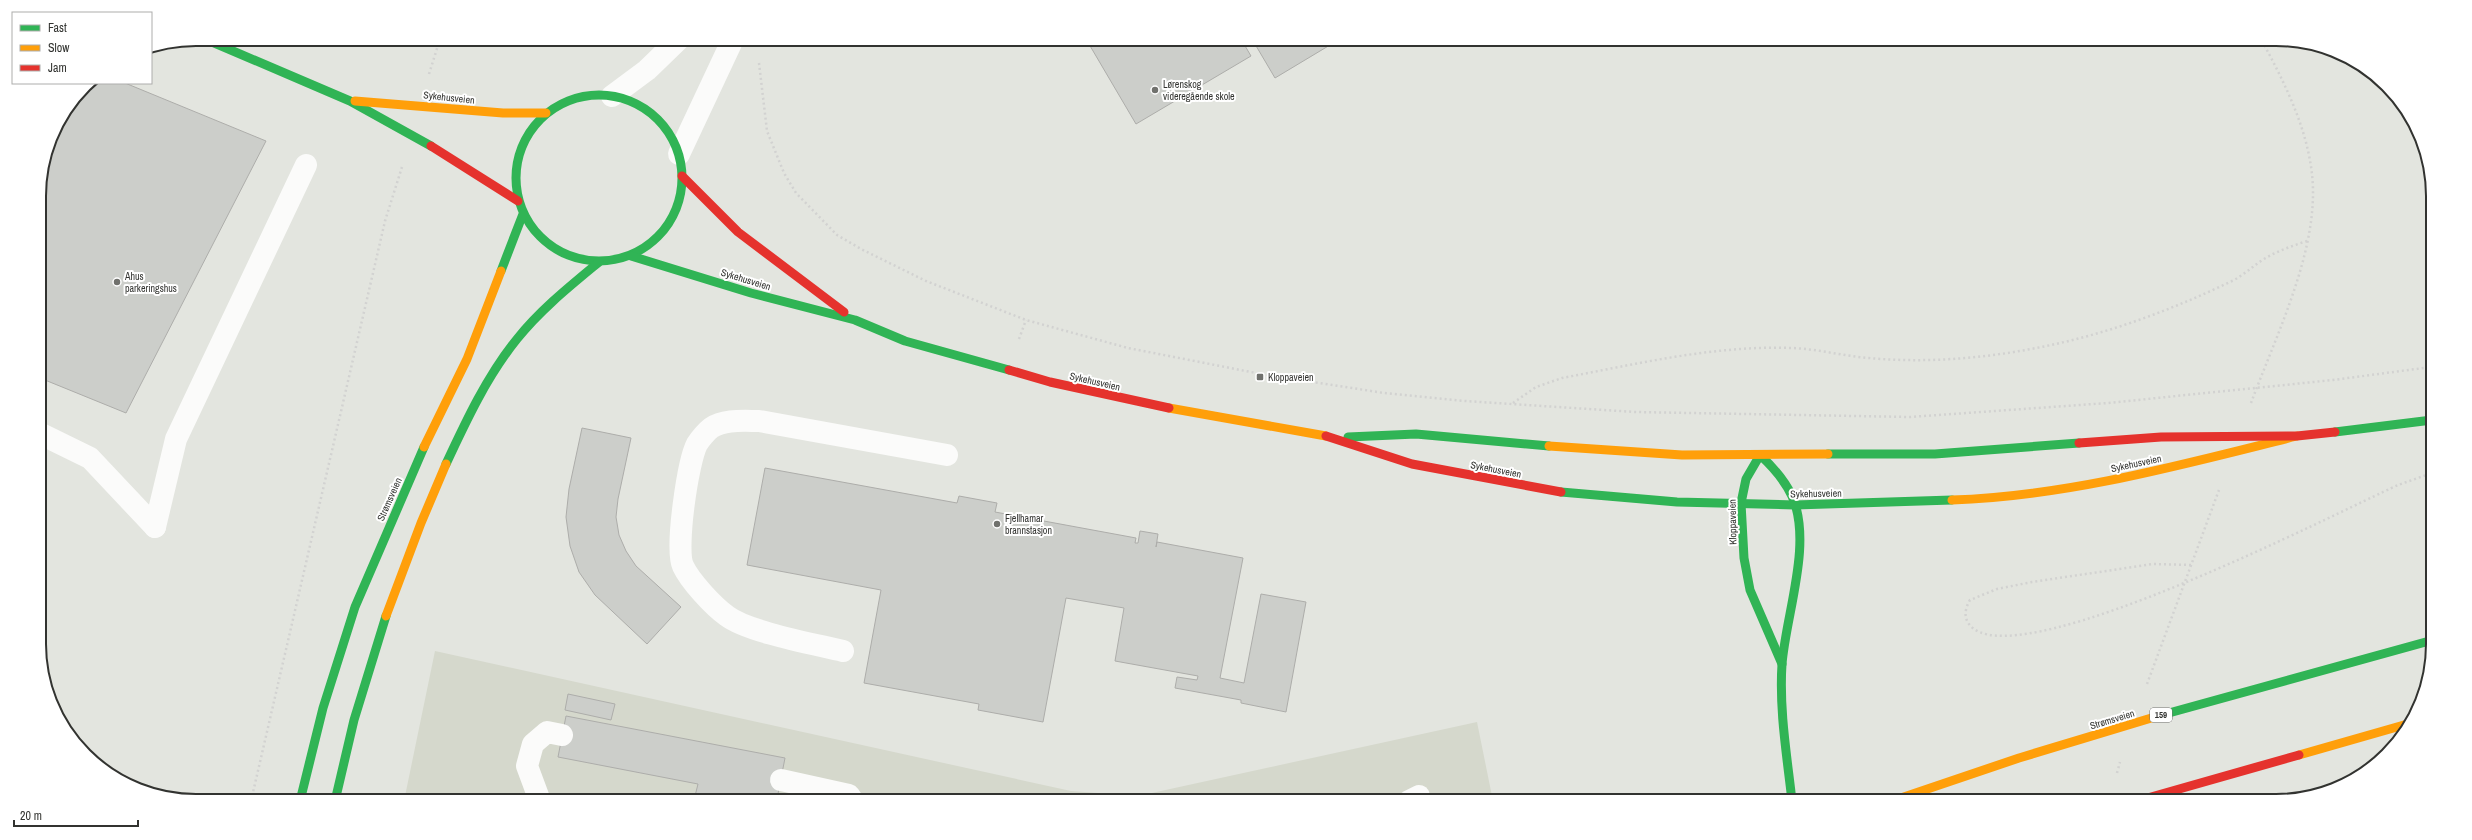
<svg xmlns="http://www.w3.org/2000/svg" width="2472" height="840" font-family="'Archivo Narrow',sans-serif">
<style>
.built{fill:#d5d8cc}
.building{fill:#ccceca;stroke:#adadaa}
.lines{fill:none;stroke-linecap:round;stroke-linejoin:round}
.path{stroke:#d2d2d1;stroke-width:2.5;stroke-dasharray:2 3;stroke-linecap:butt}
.lane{stroke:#fbfbfa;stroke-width:22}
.street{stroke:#fbfbfa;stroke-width:22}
.fast{stroke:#30b455;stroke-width:9}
.slow{stroke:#ff9f0a;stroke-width:9}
.jam{stroke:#e5322d;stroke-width:9}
.poi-dot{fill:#70716d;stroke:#fff;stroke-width:1.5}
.labels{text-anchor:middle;stroke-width:4;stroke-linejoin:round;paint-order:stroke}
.shield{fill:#fff;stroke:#70706e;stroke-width:1}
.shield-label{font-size:9px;font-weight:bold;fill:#323330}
.poi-label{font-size:10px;fill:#323330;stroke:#fff;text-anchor:start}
.street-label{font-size:10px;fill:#323330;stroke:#fff}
.rim{fill:none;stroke:#323330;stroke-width:2}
</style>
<rect width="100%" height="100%" fill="#e3e5df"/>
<path class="built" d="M435 651 1071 791 1138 796 1477 722 1493 801H404Z"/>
<g class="building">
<path d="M1086 39H1241L1251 56 1136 124Z"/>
<path d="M1252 39H1340L1275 78Z"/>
<path d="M88 83H125L266 141 126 413 40 378 39 186 55 127Z"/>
<path d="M582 428 631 438 618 499 616 517 619 535 626 551 636 566 681 607 647 644 595 595 579 572 570 546 566 517 569 489Z"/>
<path d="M765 468 957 503 959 496 997 503 995 512 1136 538 1135 543H1138L1140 531 1158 534 1156 547 1157 542 1243 558 1220 678 1244 683 1261 594 1306 602 1286 712 1241 703V700L1175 688 1177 677 1197 680 1198 676 1115 661 1124 608 1066 598 1043 722 978 710 979 704 864 683 881 590 747 565Z"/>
<path d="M568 694 615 704 611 720 565 710Z"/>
<path d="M566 716 785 758 777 799 769 797 768 801H720L695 796 698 784 558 757Z"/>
</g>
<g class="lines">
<g class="path">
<path d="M759 63 767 131 784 173 796 193 837 235 861 249 926 281 1026 320 1128 348 1261 374 1384 393 1465 401 1635 412 1910 417 2108 403 2333 380 2431 367"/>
<path d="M429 74 440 39"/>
<path d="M1019 339 1026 320"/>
<path d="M1513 403 1536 387 1562 378C1637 364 1715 345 1792 348 1818 349 1843 356 1869 358 1922 363 1978 359 2031 349 2102 336 2167 312 2232 281 2244 275 2253 266 2264 259 2277 251 2292 246 2307 241"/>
<path d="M2251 403C2275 338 2314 260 2313 190 2312 137 2286 85 2261 39"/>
<path d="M2191 565 2153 564 2032 582 1997 589 1970 600C1964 610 1963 621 1974 629 2031 670 2332 515 2398 485L2432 473"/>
<path d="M2147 684 2219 490"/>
<path d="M2117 773 2120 762"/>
<path d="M251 801 385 221 402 167"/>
</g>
<g class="lane">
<path d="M612 96 647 70 679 39"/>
<path d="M679 154 733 39"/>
<path d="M155 527 176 439 306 165"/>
<path d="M843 651C814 644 748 632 727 616 713 606 690 581 683 566 675 549 688 461 697 444 700 439 707 431 711 428 724 419 744 421 759 421L947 455"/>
<path d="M781 780 849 795 853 801"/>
<path d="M540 801 527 766 533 744 547 732 562 735"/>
<path d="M1409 801 1419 796"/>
</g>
<path class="street" d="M41 434 90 458 155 527"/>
<g class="fast">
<path d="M205 39 350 101 431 146"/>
<circle cx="599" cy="178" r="83"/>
<path d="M631 256 751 293 855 320 905 341 1009 370"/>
<path d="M501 271 523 214"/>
<path d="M2335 432 2432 420"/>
<path d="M1348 437 1416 434 1549 446"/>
<path d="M1828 454H1935L2079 443"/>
<path d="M1760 455C1773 467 1784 479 1792 496 1813 543 1786 614 1782 664 1779 710 1787 756 1792 801"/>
<path d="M1760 455 1746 479 1741 503 1744 558 1750 590 1782 664"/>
<path d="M446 464C466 421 487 376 517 339 540 310 570 286 599 262"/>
<path d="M1561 492 1677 502 1795 505 1952 500"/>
<path d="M2158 716 2433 640"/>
<path d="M300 801 323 708 355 607 424 447"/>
<path d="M335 801 354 720 386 616"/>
</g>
<g class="slow">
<path d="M355 101 503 113H546"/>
<path d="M1169 408 1326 436"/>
<path d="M1549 446 1682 455 1828 454"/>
<path d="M424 447 467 359 501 271"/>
<path d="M1952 500C2069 496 2184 464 2297 436"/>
<path d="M386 616 421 523 446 464"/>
<path d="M2299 755 2411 723"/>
<path d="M1892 801 2019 758 2158 716"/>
</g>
<g class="jam">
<path d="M431 146 518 201"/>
<path d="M682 176 738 232 844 312"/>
<path d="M1009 370 1050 382 1169 408"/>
<path d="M1326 436 1412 464 1561 492"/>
<path d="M2079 443 2161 437 2297 436 2335 432"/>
<path d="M2137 801 2299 755"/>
</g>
</g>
<g class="poi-dot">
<circle cx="1155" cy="90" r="4"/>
<circle cx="117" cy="282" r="4"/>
<rect x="1256" y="373" width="8" height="8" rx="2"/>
<circle cx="997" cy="524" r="4"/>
</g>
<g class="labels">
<rect class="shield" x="2150" y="708" width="22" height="14" rx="3"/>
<g class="shield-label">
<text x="2161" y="718">159</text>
</g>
<g class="poi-label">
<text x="1163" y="88">Lørenskog<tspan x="1163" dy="12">videregående skole</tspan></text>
<text x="125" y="280">Ahus<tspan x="125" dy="12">parkeringshus</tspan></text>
<text x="1268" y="381">Kloppaveien</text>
<text x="1005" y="522">Fjellhamar<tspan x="1005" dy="12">brannstasjon</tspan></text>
</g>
<g class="street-label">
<text transform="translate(449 97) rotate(6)" y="4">Sykehusveien</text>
<text transform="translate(746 279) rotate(17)" y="4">Sykehusveien</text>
<text transform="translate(1095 381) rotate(13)" y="4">Sykehusveien</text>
<text transform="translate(2136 463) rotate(-12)" y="4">Sykehusveien</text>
<text transform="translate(1496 469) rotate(11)" y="4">Sykehusveien</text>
<text transform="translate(1816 493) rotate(-1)" y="4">Sykehusveien</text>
<text transform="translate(389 499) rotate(-66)" y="4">Strømsveien</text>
<text transform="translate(1732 522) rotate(-91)" y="4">Kloppaveien</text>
<text transform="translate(2112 719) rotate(-17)" y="4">Strømsveien</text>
</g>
</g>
<path d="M0 0H2472V840H0ZM196 46H2276A150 150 0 0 1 2426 196V644A150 150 0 0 1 2276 794H196A150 150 0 0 1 46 644V196A150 150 0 0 1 196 46Z" fill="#fff" fill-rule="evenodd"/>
<path class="rim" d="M196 46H2276A150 150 0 0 1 2426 196V644A150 150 0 0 1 2276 794H196A150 150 0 0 1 46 644V196A150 150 0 0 1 196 46Z"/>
<rect x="12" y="12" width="140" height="72" fill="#ffffff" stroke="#adadac"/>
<rect x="20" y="25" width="20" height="6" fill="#30b455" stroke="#adadac"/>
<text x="48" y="32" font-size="12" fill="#323330">Fast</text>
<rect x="20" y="45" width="20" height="6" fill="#ff9f0a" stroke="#adadac"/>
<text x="48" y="52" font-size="12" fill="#323330">Slow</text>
<rect x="20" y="65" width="20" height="6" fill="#e5322d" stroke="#adadac"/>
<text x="48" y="72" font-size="12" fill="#323330">Jam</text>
<path d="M14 820v6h124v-6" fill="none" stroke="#323330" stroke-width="2"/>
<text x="20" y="820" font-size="12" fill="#323330" stroke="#ffffff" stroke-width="3" paint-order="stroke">20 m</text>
</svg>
